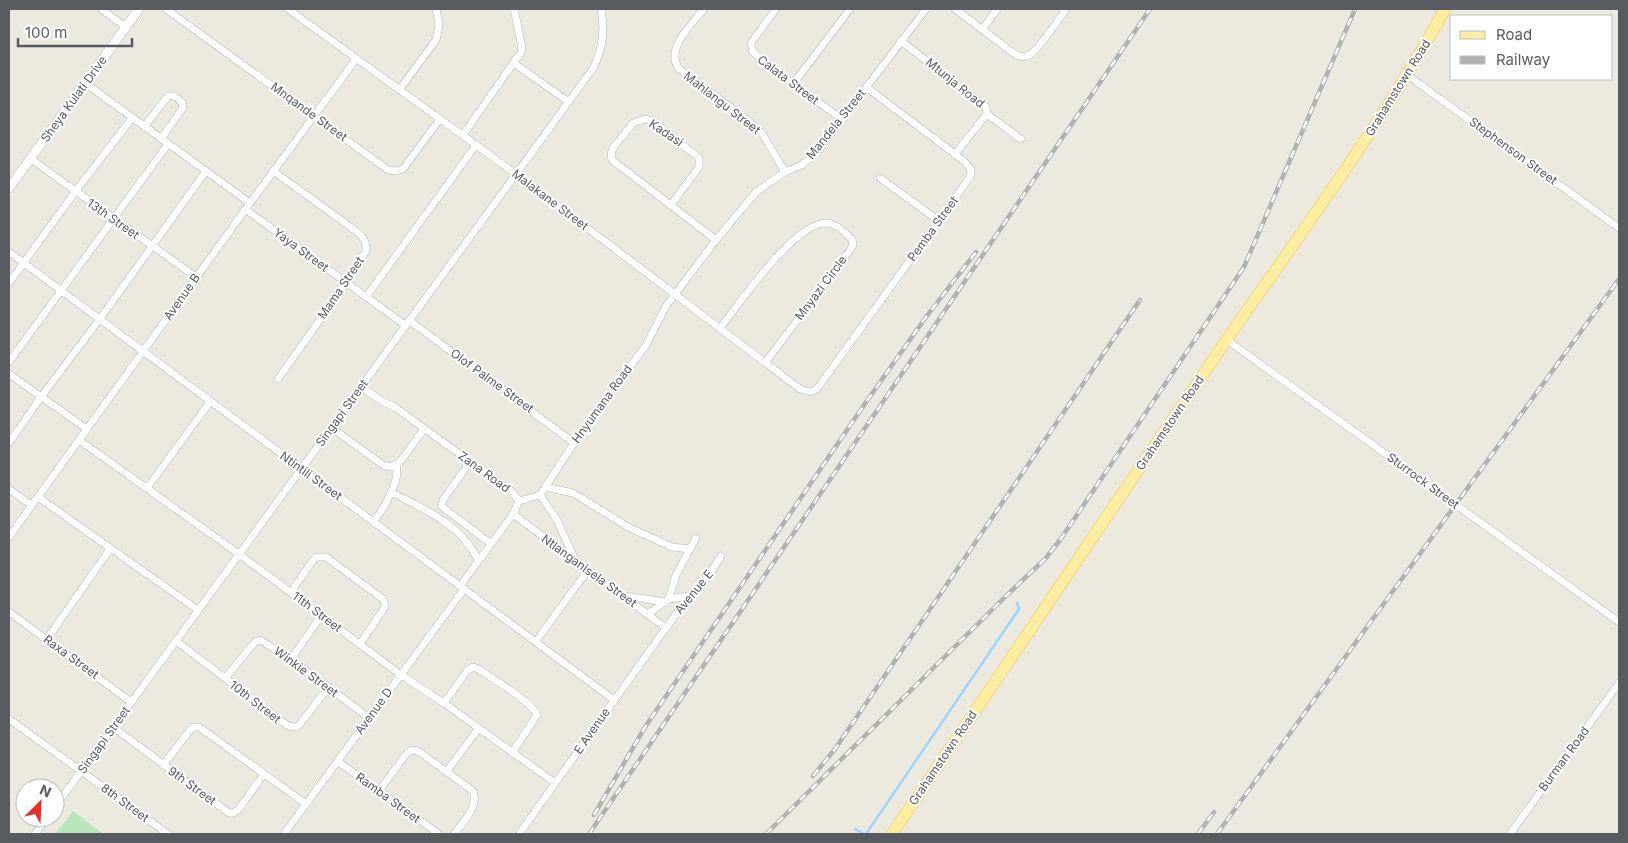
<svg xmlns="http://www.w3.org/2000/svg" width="1628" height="843" font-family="Inter,sans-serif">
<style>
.green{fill:#bbe5ba}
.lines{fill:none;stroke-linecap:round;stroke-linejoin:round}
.stream{stroke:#9cd6ff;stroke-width:2.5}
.minor-casing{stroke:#b5b8bd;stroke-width:8}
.tertiary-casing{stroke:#b5b8bd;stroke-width:10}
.primary-casing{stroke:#f5c24f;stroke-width:12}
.minor{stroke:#fff;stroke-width:7}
.tertiary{stroke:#fff;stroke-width:9}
.primary{stroke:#ffeda1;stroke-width:11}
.rail-casing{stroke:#b1b2b2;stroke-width:4.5}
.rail{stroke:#fff;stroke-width:2.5;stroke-dasharray:8;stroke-linecap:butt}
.labels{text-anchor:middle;stroke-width:4;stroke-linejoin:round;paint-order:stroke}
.street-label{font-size:12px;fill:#585c61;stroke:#fff}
</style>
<rect width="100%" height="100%" fill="#ece9df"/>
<path class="green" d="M73 811 103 834H55Z"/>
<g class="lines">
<g class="stream">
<path d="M855 829 864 834"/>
<path d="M866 834 1019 609 1017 603"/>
</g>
<defs>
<g id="minor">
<path d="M101 9 126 27"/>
<path d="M166 9 388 170 396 171 403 169 440 119"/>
<path d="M288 9 516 174 800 389 810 392 817 389 970 177 971 169 964 161 866 87"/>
<path d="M704 9C691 25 666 47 678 68L746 119 762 133 785 172"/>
<path d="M776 9 753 40 751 44 753 52 793 84 842 119"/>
<path d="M955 9 1016 55C1021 56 1024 58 1028 56 1038 51 1059 19 1066 9"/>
<path d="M983 29 997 9"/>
<path d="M901 41 986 107 987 114 955 154"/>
<path d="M515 64 569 102"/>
<path d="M1407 75 1619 228"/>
<path d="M85 83 250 203"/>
<path d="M793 84 850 9"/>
<path d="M399 90 436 40 439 25 436 9"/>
<path d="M987 114 1021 139"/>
<path d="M144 127 168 96C175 95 179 99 183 104L182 109 161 139"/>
<path d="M463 135 521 52 522 47 514 9"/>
<path d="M31 159 196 277"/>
<path d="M273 171 352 228C360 234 367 239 366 251L346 283 278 379"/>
<path d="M880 178 939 221"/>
<path d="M671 205 699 167V158L653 121 644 119 633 123 613 148 611 154 612 160 716 240"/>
<path d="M245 209 405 325"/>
<path d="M9 252 614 700"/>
<path d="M9 283 75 192 132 118"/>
<path d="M366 297 476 145"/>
<path d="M409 320 574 443"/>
<path d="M720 328C740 303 793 224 826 223 836 223 845 233 852 239L853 245 850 250 765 363"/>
<path d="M1227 340 1619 622"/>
<path d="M9 362 168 144"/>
<path d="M9 374 87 429"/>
<path d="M361 387 382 401 396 408 512 492 519 501"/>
<path d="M332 428 383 465 391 467 399 463 424 429"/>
<path d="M79 440 239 554 401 675 444 703 555 783"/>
<path d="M9 443 41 397 99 320 206 171"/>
<path d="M470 462 443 500 441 506 490 543"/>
<path d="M545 487 573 493 628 527 672 547 690 549 696 538"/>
<path d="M147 488 210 402"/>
<path d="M9 489 31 505"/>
<path d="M391 492C424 509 462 525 478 560"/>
<path d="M540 495 557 520 575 560"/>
<path d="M38 497 198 610"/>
<path d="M519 501 540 495 574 443 646 345 666 306 716 240 756 192 785 172 802 165 817 152 926 9"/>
<path d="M513 514 666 628"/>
<path d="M373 522C383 510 401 481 396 465"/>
<path d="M9 537 250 203 356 59"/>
<path d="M460 586 513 514 519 501"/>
<path d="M291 592 314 559 317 557H326L383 599 385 604V607L360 644"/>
<path d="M626 596 665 602"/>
<path d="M669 599 676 575 690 549"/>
<path d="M9 612 131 702"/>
<path d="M648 614 669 599 689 596"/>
<path d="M47 639 110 549"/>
<path d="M176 641 288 726 296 727 299 725 328 688"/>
<path d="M536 641 588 570"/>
<path d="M291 659 321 616"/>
<path d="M225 678 255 642 260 640 291 659 369 718"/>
<path d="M444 703 467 671 473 667 480 670C492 678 533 703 537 715L512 753"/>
<path d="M9 719 168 834"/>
<path d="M113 727 229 813H233L238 810 264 774"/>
<path d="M337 761 439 834"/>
<path d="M163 765 191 729 193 727H199L306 804"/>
<path d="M447 771 478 729"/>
<path d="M379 791 407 753 412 750 418 751 473 791C479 807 463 822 454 834"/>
<path d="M55 807 594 67C603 48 605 30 601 9"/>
<path d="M35 834 47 818"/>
<path d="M284 834 464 589"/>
<path d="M519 834 666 628 689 596 706 579 721 556"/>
<path d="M1510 834 1619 683"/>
</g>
<path id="tertiary" d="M9 188 139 9"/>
<path id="primary" d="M892 834C1002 670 1113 506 1225 342 1301 233 1381 125 1445 9"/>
</defs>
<use href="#minor" class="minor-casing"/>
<use href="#tertiary" class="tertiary-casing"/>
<use href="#primary" class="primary-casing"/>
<use href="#minor" class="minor"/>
<use href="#tertiary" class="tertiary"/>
<use href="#primary" class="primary"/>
<defs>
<g id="rail">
<path d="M813 776 835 749 1140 300"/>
<path d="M594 815 645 727 864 405 926 317 976 252"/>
<path d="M589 834 1150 9"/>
<path d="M766 834 1007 595 1045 559 1060 540 1244 267 1355 9"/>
<path d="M1198 834 1214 812"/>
<path d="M1217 834 1619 279"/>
</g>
</defs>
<use href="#rail" class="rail-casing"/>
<use href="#rail" class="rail"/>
</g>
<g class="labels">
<g class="street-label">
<text transform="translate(788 80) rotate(37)" y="4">Calata Street</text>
<text transform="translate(955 83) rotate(39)" y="4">Mtunja Road</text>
<text transform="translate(1398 88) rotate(-58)" y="4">Grahamstown Road</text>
<text transform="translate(74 99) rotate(-54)" y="4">Sheya Kulati Drive</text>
<text transform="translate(722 103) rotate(38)" y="4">Mahlangu Street</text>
<text transform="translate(309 112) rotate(36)" y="4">Mnqande Street</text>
<text transform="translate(836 124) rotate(-51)" y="4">Mandela Street</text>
<text transform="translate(666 133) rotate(34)" y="4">Kadasi</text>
<text transform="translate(1513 151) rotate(36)" y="4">Stephenson Street</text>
<text transform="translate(550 200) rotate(37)" y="4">Malakane Street</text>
<text transform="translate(113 219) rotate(35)" y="4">13th Street</text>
<text transform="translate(933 229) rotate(-54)" y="4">Pemba Street</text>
<text transform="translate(301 250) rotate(36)" y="4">Yaya Street</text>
<text transform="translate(341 288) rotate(-56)" y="4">Mama Street</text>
<text transform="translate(821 288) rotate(-53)" y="4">Mnyazi Circle</text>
<text transform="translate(182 297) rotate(-55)" y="4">Avenue B</text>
<text transform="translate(492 381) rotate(36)" y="4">Olof Palme Street</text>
<text transform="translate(602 404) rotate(-54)" y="4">Hnyumana Road</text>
<text transform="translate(342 413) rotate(-54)" y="4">Singapi Street</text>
<text transform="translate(1170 423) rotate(-56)" y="4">Grahamstown Road</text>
<text transform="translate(484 472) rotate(36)" y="4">Zana Road</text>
<text transform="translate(311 476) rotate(36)" y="4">Ntintili Street</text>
<text transform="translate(1423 481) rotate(36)" y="4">Sturrock Street</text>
<text transform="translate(589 571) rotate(36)" y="4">Ntlanganisela Street</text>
<text transform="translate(694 592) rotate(-51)" y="4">Avenue E</text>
<text transform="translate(317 612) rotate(37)" y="4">11th Street</text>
<text transform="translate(71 657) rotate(36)" y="4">Raxa Street</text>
<text transform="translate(306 672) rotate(36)" y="4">Winkie Street</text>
<text transform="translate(255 702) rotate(38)" y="4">10th Street</text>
<text transform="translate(374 711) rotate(-54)" y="4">Avenue D</text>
<text transform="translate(592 731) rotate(-55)" y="4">E Avenue</text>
<text transform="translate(104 740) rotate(-54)" y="4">Singapi Street</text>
<text transform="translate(943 758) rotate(-56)" y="4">Grahamstown Road</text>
<text transform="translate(1564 759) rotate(-54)" y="4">Burman Road</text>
<text transform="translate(192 786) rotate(36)" y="4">9th Street</text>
<text transform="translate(388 798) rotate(36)" y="4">Ramba Street</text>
<text transform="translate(125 803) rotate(36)" y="4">8th Street</text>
</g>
</g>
<rect width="1628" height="843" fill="none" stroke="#585c61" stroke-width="20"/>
<rect x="1450" y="15" width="162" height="65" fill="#ffffff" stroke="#bcbec0"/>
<rect x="1460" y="31" width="25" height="8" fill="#ffeda1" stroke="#bcbec0"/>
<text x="1496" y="40" font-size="15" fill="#585c61">Road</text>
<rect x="1460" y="56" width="25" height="8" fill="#b1b2b2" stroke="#bcbec0"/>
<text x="1496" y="65" font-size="15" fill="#585c61">Railway</text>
<g transform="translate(40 803) rotate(24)"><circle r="24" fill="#ffffff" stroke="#bcbec0"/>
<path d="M0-4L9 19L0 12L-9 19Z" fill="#ee2d23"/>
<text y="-8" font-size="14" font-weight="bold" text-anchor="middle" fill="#585c61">N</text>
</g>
<path d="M18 38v8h114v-8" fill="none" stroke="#585c61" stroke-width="2.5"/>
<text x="25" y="38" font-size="15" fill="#585c61" stroke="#ffffff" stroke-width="4" paint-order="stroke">100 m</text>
</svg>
